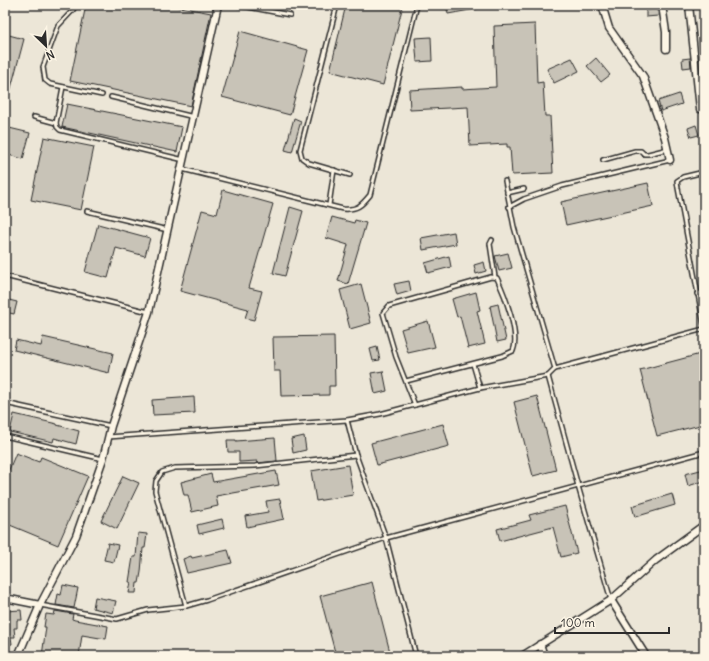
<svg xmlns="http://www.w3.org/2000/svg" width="709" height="661" font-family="Delius,sans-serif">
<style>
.built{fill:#ece6d7}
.building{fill:#c8c3b7;stroke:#2b2b2b}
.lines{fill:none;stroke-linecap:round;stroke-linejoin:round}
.lane-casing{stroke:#2b2b2b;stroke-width:6}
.street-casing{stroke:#2b2b2b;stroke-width:9}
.lane{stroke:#fcf5e5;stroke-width:3}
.street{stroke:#fcf5e5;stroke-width:6}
</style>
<rect width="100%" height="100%" fill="#fcf5e5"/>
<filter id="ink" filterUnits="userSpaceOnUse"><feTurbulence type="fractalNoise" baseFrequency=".025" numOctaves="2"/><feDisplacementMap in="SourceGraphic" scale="8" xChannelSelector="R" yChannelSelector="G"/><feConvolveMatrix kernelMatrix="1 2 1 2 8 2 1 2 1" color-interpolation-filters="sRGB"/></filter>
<g filter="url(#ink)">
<rect class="built" x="5" y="5" width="699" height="651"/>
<g class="building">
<path d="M86 5H170L211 13 191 106 70 81Z"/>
<path d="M346 5H403L383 85 330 71Z"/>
<path d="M446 5H480L481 8 448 14Z"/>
<path d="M657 9 658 16 646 17V10Z"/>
<path d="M535 24 537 83 543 82 545 116H550L553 173 512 175 510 147H507V144L470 146 468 107 410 110 409 90 462 87V89L496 87 494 26Z"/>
<path d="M240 31 308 50 290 115 222 97Z"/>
<path d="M5 34 24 39 7 103H5Z"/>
<path d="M431 37 432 61 417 62 415 38Z"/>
<path d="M572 58 579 71 554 83 547 69Z"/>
<path d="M596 58 610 75 601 82 587 66Z"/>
<path d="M690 58 691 67 683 68 682 59Z"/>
<path d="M679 94 682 104 661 111 658 101Z"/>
<path d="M67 104 182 127 177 152 62 127Z"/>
<path d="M294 118 301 121 292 152 285 150Z"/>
<path d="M696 125 699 135 691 137 688 128Z"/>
<path d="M5 127 30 133 23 159 5 154Z"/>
<path d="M44 137 94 147 81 210 31 200Z"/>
<path d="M648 183 653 206 566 225 561 202Z"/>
<path d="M223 190 273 204 249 288 262 291 254 320 245 318 248 309 180 291 202 210 217 214Z"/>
<path d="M290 207 303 211 285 276 273 273Z"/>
<path d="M332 217 354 223 355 220 366 223 348 284 338 281 348 245 326 238Z"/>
<path d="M98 224 150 238 145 256 116 248 108 278 85 272Z"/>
<path d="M454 232 456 244 423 250 421 238Z"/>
<path d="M508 253 512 268 499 271 495 256Z"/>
<path d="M449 256 451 267 428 273 425 263Z"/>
<path d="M484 262 486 271 476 274 474 265Z"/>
<path d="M409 281 411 291 397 295 394 284Z"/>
<path d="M361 284 371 323 350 329 340 290Z"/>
<path d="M476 292 480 310 477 311 485 344 468 348 460 316 457 317 452 299Z"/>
<path d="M5 299 17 302 14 314 5 312Z"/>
<path d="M498 304 506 340 497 342 490 306Z"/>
<path d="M428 321 435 347 408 353 401 329Z"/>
<path d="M334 336 335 386H329V395L281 396 280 371H274L273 337Z"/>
<path d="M43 337 113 353 109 373 14 350 16 340 41 346Z"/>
<path d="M377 347 380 360 373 361 370 349Z"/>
<path d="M704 353V424L657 436 640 370Z"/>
<path d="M383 371 387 391 375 394 371 373Z"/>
<path d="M537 396 556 470 533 476 514 402Z"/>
<path d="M194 397 195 413 153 415 152 400Z"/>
<path d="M14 414 57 424V425L79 431 76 444 54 438 53 442 10 432Z"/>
<path d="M443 424 449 446 377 465 371 443Z"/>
<path d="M304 436 306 450 293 453 291 439Z"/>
<path d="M275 438 277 461 257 463V461L239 462V452H228L227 440H236V441Z"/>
<path d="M16 453 39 462 41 457 88 476 58 545 5 523V479Z"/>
<path d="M348 465 353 495 316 501 311 471Z"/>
<path d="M704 469V481L688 486 685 474Z"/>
<path d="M276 471 279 485 216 496 218 506 192 512 188 495H184L181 482 211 474 213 482Z"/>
<path d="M123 476 139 483 117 529 101 521Z"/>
<path d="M672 494 675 505 635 517 632 506Z"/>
<path d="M280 499 284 519 247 527 245 516 268 512 266 501Z"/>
<path d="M565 506 577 553 561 557 553 527 500 541 497 529 531 520 529 515Z"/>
<path d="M222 519 224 528 199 534 197 525Z"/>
<path d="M138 533 147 534 145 548H143L141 572 139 583H137L136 593H129L131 582H129L133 557H136Z"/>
<path d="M108 543 118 545 114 562 104 560Z"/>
<path d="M228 550 232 563 187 573 183 559 191 556 192 558Z"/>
<path d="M372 582 391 656H336L320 596Z"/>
<path d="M63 585 78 588 74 608 56 605 58 594 61 595Z"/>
<path d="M95 597 116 601 113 613 93 608Z"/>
<path d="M21 610 22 620H17V628H14L15 637H11L12 644 5 645V611Z"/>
<path d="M55 611 73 614 72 619 75 620 108 626 106 639 82 635 79 656H42L46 627H44L46 614 54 615Z"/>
</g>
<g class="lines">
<defs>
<g id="lane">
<path d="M76 5 73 10 58 26 43 67 45 80 50 84 102 95"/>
<path d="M237 5 290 15"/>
<path d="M337 5 300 150 302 158 309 163 350 175"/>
<path d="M63 87 56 123 57 127 60 130 184 160"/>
<path d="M111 97 194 117"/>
<path d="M34 117 56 123"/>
<path d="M603 160 635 151H641L644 154H648L668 149"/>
<path d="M182 169 343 209C357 210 361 206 370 195L417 5"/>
<path d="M704 172 683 177 677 181 678 188 704 326"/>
<path d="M505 181 514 227 555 369"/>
<path d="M507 193 524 189"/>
<path d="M329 205 334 170"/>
<path d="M509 207 524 199 562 186 670 160"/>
<path d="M87 211 168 230"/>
<path d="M492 240 490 244 495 277"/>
<path d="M5 276 149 312"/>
<path d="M697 294 704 292"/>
<path d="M473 364 480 388"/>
<path d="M548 376 578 486 611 600"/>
<path d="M406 381 502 356 513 351C520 335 505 295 497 278L491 277 389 306 383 313 396 357 415 405"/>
<path d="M5 403 111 426"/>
<path d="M347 420 356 455 386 538 416 656"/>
<path d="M5 436 103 459"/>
<path d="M108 437 347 420 380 414 480 388 548 376 555 369 704 329"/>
<path d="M40 605 117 619 148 610 186 606 207 600 386 538 704 452"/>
<path d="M186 606 155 491 156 481 162 472 175 468 255 466 356 455"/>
</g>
<g id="street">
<path d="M602 5 609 28 643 76 665 138 670 160"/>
<path d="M662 5 666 32V49"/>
<path d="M689 5 700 109"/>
<path d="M5 598 40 605"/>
<path d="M611 600 646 656"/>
<path d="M540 644 544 656"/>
<path d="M18 656 40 605 76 536 103 459 111 426 149 312 218 5"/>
<path d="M522 656 611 600 656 560 704 525"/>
</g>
</defs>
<use href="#lane" class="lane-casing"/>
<use href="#street" class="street-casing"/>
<use href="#lane" class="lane"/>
<use href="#street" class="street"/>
</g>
</g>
<rect width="709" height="661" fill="none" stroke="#fcf5e5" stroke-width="20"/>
<rect x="10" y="10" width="689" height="641" fill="none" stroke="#2b2b2b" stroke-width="1.5" filter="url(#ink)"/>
<g transform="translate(46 46) rotate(155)" stroke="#fcf5e5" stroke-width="3" paint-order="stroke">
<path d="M0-3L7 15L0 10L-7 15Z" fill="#2b2b2b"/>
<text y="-6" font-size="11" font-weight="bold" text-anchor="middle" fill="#2b2b2b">N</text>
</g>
<path d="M555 627v6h114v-6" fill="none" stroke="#2b2b2b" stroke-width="2"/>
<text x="561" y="627" font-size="12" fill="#2b2b2b" stroke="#fcf5e5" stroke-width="3" paint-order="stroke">100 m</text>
</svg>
